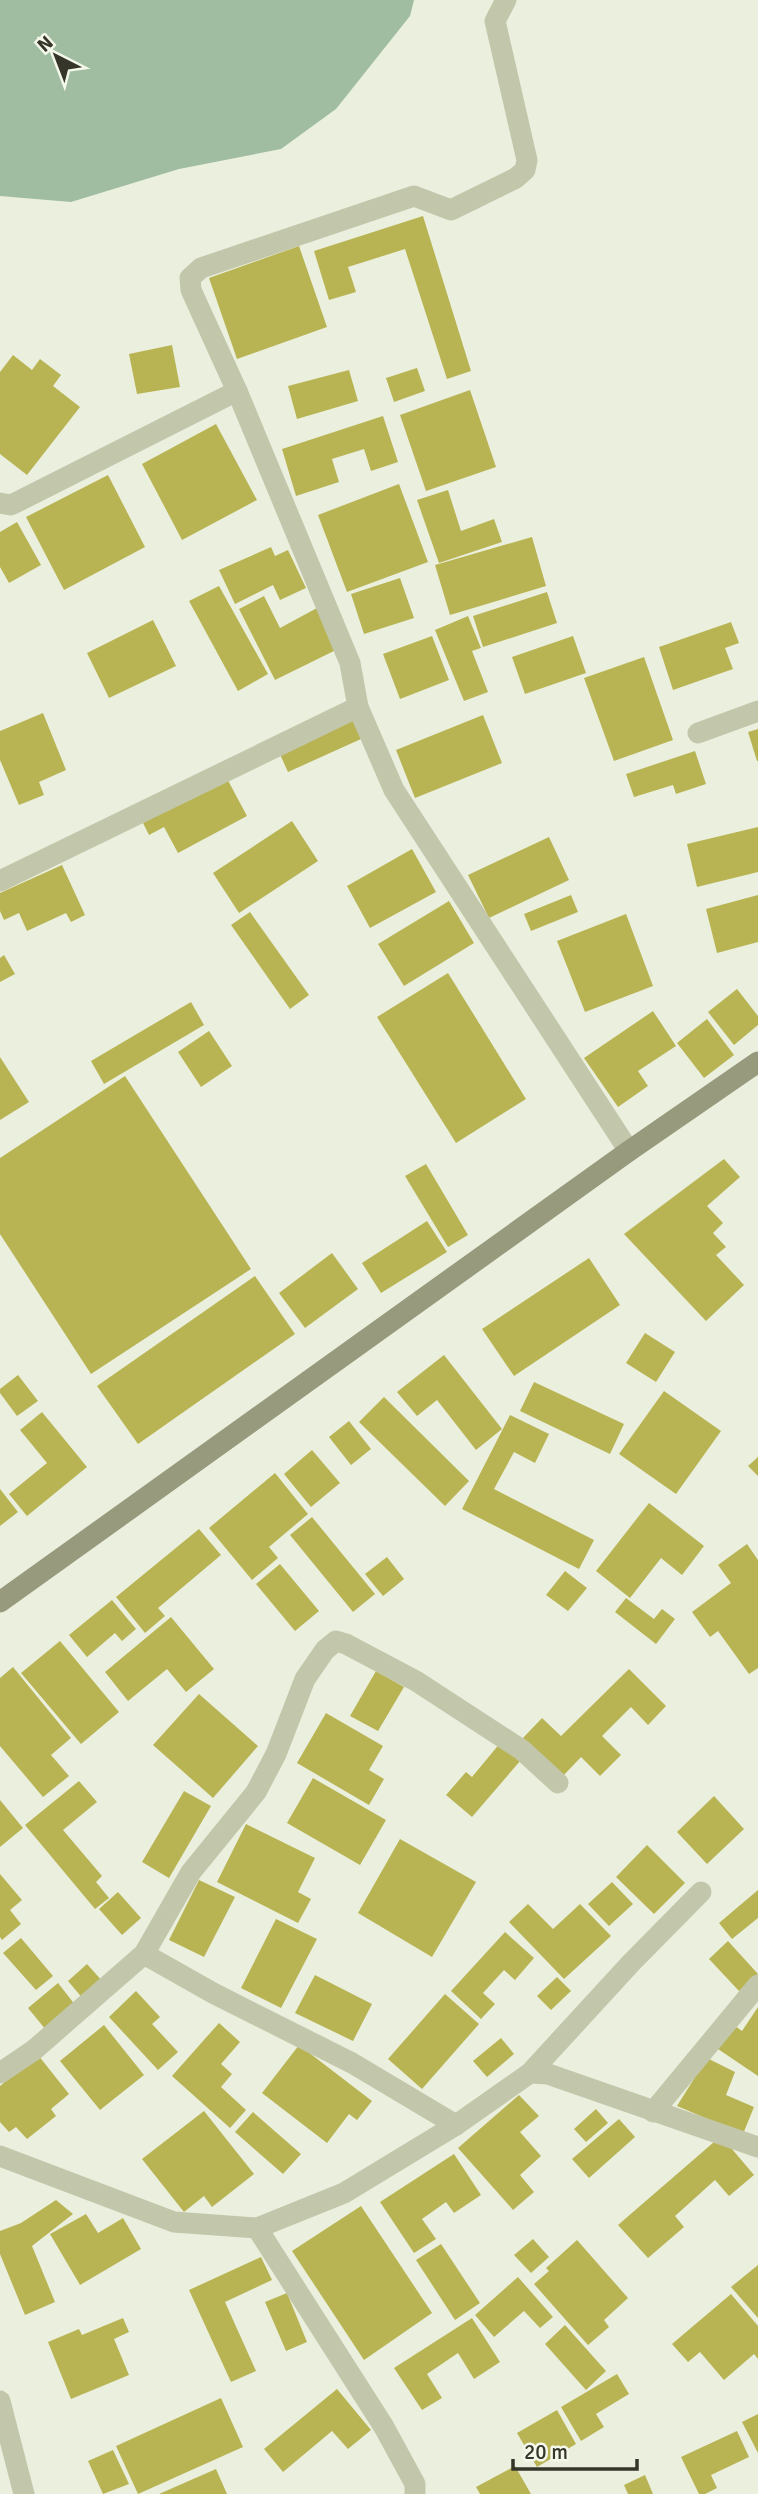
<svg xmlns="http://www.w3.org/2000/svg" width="758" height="2494" font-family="Signika,sans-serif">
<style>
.green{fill:#a0bda1}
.building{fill:#b9b453}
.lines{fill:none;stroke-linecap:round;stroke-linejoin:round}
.lane{stroke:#c2c7ab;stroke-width:21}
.street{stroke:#c2c7ab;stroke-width:21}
.secondary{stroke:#989a7d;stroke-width:21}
</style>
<rect width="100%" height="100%" fill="#ebf0de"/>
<path class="green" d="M0 0H414L410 16 336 109 281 149 179 169 71 202 0 196Z"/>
<g class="building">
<path d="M423 216 471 371 447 379 405 249 348 267 356 292 329 300 314 251Z"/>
<path d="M299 246 327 327 237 359 209 278Z"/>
<path d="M172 345 180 387 137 394 129 354Z"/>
<path d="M13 355 32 370 40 359 61 375 53 386 80 407 27 475 0 454V372Z"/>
<path d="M417 368 425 391 394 402 386 378Z"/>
<path d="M349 370 358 401 297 419 288 386Z"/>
<path d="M470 390 496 467 426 491 400 415Z"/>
<path d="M383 416 398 462 371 471 364 449 332 459 339 482 296 496 282 449Z"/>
<path d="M216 424 257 500 182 540 142 464Z"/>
<path d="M108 475 145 547 64 590 26 517Z"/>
<path d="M399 484 428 562 347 592 318 515Z"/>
<path d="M448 490 461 531 494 519 502 542 439 563 417 500Z"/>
<path d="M17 522 41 565 9 583 0 567V532Z"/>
<path d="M532 537 546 586 450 615 435 565Z"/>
<path d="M271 547 275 556 288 550 306 588 280 600 273 585 235 604 219 570Z"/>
<path d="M400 578 414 618 364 634 351 594Z"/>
<path d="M219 586 268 674 238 691 189 601Z"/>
<path d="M547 592 557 623 483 647 473 616Z"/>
<path d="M264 596 280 628 317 608 338 649 275 680 239 609Z"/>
<path d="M468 616 481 648 472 651 488 692 464 701 435 630Z"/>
<path d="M153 620 176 666 109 698 87 653Z"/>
<path d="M731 622 739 643 725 648 733 669 673 690 659 647Z"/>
<path d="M432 636 449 680 400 699 383 654Z"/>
<path d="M573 636 586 673 525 694 512 657Z"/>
<path d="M644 657 673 740 614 761 584 678Z"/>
<path d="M43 713 66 770 39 782 44 795 19 805 0 760V731Z"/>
<path d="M483 715 502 763 415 798 396 750Z"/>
<path d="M351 717 361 739 288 772 278 750Z"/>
<path d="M758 729V761H757L748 732Z"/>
<path d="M695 751 706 784 676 794 673 785 634 797 626 774Z"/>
<path d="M224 773 247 816 178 853 164 827 149 835 140 817Z"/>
<path d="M292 821 318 861 239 913 213 873Z"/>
<path d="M758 827V872L697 887 687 844Z"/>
<path d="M549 837 569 880 489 918 468 875Z"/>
<path d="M412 849 436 892 370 928 347 886Z"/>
<path d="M62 865 85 915 71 922 66 913 27 931 19 913 4 920 0 911V893Z"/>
<path d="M571 895 578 912 531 931 524 914Z"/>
<path d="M758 895V942L717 953 706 909Z"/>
<path d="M449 901 474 943 404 986 378 944Z"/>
<path d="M250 912 309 995 290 1009 231 925Z"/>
<path d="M626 914 653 986 585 1012 557 941Z"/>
<path d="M4 955 15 974 0 982V958Z"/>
<path d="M448 973 526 1099 456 1143 377 1017Z"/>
<path d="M737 989 758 1016V1025L734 1045 708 1012Z"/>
<path d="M191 1002 204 1025 104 1084 91 1061Z"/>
<path d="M653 1011 676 1046 638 1071 648 1086 618 1107 584 1058Z"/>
<path d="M707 1019 734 1055 704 1078 677 1043Z"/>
<path d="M209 1031 232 1066 201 1087 178 1052Z"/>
<path d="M0 1057 29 1102 0 1120Z"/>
<path d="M125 1076 251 1269 91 1374 0 1234V1158Z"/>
<path d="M724 1159 740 1177 707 1206 723 1223 713 1233 726 1247 716 1255 744 1285 706 1321 624 1234Z"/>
<path d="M426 1164 468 1235 448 1247 405 1176Z"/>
<path d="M427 1221 447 1252 381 1293 362 1263Z"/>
<path d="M332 1253 358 1289 305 1328 279 1293Z"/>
<path d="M589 1258 620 1305 514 1376 482 1329Z"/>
<path d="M255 1276 295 1334 138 1444 97 1386Z"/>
<path d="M645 1333 675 1352 656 1382 626 1363Z"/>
<path d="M444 1355 502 1429 476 1450 437 1400 417 1416 397 1392Z"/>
<path d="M18 1375 38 1401 17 1416 0 1393V1389Z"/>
<path d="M534 1382 624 1424 610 1454 520 1411Z"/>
<path d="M664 1391 721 1431 676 1494 619 1454Z"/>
<path d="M384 1397 469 1481 445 1506 359 1422Z"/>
<path d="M42 1412 87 1467 27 1516 9 1494 47 1463 20 1430Z"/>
<path d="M510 1415 549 1434 535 1463 514 1452 494 1489 594 1540 579 1569 462 1509Z"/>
<path d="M349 1421 371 1449 351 1465 329 1437Z"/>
<path d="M312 1450 340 1483 311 1507 284 1474Z"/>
<path d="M758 1457V1476L748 1466Z"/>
<path d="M275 1473 308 1514 269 1547 278 1558 252 1580 209 1528Z"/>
<path d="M0 1489 18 1512 0 1526Z"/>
<path d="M649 1503 704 1546 682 1575 661 1558 630 1598 596 1571Z"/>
<path d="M312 1517 375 1594 353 1612 290 1535Z"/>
<path d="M199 1529 221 1555 158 1608 165 1616 145 1633 116 1597Z"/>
<path d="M747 1544 758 1560V1668L749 1674 718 1631 710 1637 692 1612 731 1583 718 1565Z"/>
<path d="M387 1557 404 1579 383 1596 365 1574Z"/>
<path d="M280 1564 319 1611 295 1631 256 1584Z"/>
<path d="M565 1571 587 1588 568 1611 546 1595Z"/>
<path d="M626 1598 654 1619 662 1609 675 1619 656 1644 615 1612Z"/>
<path d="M112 1600 136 1629 122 1641 115 1633 87 1657 69 1635Z"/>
<path d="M171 1617 214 1669 186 1692 167 1669 128 1701 105 1672Z"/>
<path d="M60 1641 119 1712 81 1744 21 1673Z"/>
<path d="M13 1667 71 1738 51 1755 69 1776 43 1797 0 1746V1678Z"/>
<path d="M629 1669 666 1706 648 1725 631 1707 602 1736 621 1755 600 1776 581 1757 562 1777 523 1738 542 1718 561 1736Z"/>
<path d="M376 1671 404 1687 378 1731 350 1716Z"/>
<path d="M199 1694 258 1746 213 1798 153 1745Z"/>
<path d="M326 1713 383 1746 369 1770 384 1779 369 1805 297 1763Z"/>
<path d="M501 1742 521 1760 472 1817 446 1795 466 1772 472 1777Z"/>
<path d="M313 1778 386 1820 360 1865 287 1823Z"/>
<path d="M79 1781 97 1802 63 1830 102 1876 96 1882 109 1898 95 1909 25 1825Z"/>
<path d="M184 1791 211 1806 169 1878 142 1862Z"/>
<path d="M714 1796 744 1829 707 1864 677 1832Z"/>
<path d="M0 1800 23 1828 0 1847Z"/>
<path d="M246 1824 315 1858 298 1892 311 1899 298 1923 217 1882Z"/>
<path d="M400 1839 476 1882 432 1957 358 1913Z"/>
<path d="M647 1845 685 1883 654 1914 616 1877Z"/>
<path d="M0 1874 22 1900 10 1910 21 1924 2 1940 0 1937Z"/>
<path d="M199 1880 235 1897 204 1957 169 1940Z"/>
<path d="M612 1882 633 1904 609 1926 588 1904Z"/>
<path d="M758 1890V1918L732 1939 719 1923Z"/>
<path d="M118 1892 141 1918 122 1935 99 1909Z"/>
<path d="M528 1904 553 1929 580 1904 611 1936 564 1979 509 1922Z"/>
<path d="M276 1919 317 1939 281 2008 241 1988Z"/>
<path d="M505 1932 534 1958 515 1980 504 1970 483 1993 495 2004 481 2019 451 1991Z"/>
<path d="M21 1938 53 1976 36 1990 3 1953Z"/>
<path d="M728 1941 758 1974 739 1991 709 1959Z"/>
<path d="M87 1964 104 1983 84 2000 68 1981Z"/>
<path d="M315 1975 372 2004 353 2041 295 2013Z"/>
<path d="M557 1977 571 1991 551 2010 537 1996Z"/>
<path d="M58 1983 76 2006 46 2030 28 2008Z"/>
<path d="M136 1991 160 2017 152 2024 178 2052 158 2070 109 2017Z"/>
<path d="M445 1994 479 2024 422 2089 388 2059Z"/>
<path d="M758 2007V2076L715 2047 731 2023 742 2031Z"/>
<path d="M219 2023 240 2042 221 2064 232 2074 221 2087 246 2110 230 2128 172 2076Z"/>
<path d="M104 2025 144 2075 100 2110 60 2061Z"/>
<path d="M501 2038 514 2054 487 2077 473 2061Z"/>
<path d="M299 2045 372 2101 357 2120 349 2114 327 2143 262 2093Z"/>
<path d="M38 2055 69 2094 51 2109 56 2116 27 2139 16 2127 9 2132 0 2122V2086Z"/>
<path d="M707 2058 735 2072 726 2095 754 2107 743 2134 677 2106Z"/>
<path d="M519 2095 539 2116 520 2132 541 2156 520 2175 534 2192 513 2210 458 2148Z"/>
<path d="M596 2109 608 2123 586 2142 574 2129Z"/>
<path d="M204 2111 254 2174 212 2207 204 2196 184 2212 142 2159Z"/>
<path d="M253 2112 301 2154 283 2174 235 2132Z"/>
<path d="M619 2119 635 2137 589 2178 572 2159Z"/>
<path d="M721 2136 754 2175 729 2196 715 2180 675 2216 684 2227 648 2258 618 2225Z"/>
<path d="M454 2154 481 2195 454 2213 446 2202 422 2219 436 2239 414 2253 380 2202Z"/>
<path d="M56 2200 73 2214 32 2246 55 2302 25 2315 0 2254V2231L21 2223Z"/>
<path d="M361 2206 432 2313 364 2360 292 2251Z"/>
<path d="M86 2214 98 2233 123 2218 141 2249 80 2285 50 2234Z"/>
<path d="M533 2239 549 2257 531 2273 514 2255Z"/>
<path d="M577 2240 628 2298 604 2320 609 2327 588 2345 534 2284 549 2271 546 2268Z"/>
<path d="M441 2244 480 2303 455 2320 416 2260Z"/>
<path d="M261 2257 272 2280 225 2302 256 2371 231 2382 189 2290Z"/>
<path d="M758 2265V2318L731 2287Z"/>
<path d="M518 2277 553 2317 540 2328 524 2311 494 2337 475 2315Z"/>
<path d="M287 2293 307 2342 286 2351 265 2302Z"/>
<path d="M731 2294 758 2326V2359L754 2354 724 2380 700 2352 688 2362 672 2344Z"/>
<path d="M123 2318 129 2332 114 2339 129 2375 71 2399 48 2342 79 2329 82 2335Z"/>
<path d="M472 2318 500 2362 474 2379 458 2353 427 2374 442 2398 422 2410 394 2368Z"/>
<path d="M565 2325 606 2371 586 2390 545 2344Z"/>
<path d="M617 2374 629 2394 596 2414 604 2427 581 2441 561 2407Z"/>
<path d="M337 2389 371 2430 348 2449 332 2431 283 2472 264 2449Z"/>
<path d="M221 2398 243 2447 138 2494 116 2446Z"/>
<path d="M557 2410 576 2444 537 2467 517 2433Z"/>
<path d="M758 2414V2453L742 2422Z"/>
<path d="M737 2431 749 2457 711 2475 717 2488 705 2494H699L681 2457Z"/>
<path d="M113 2450 129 2484 103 2494 88 2461Z"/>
<path d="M515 2466 531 2494H480L476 2487Z"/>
<path d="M216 2469 227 2494H159Z"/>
<path d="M645 2475 653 2494H628L624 2485Z"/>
</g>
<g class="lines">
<path class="lane" d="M530 2073 631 1963 701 1892"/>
<g class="street">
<path d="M506 0 495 21 527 160 525 170 516 178 451 210 414 196 201 268 190 278 191 290 237 391 350 663 358 707 394 790 629 1151"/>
<path d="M0 503 11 505 237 391"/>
<path d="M698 733 758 711"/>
<path d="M0 881 358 707"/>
<path d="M144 1954 213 1993 352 2063 456 2125"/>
<path d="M0 2073 34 2050 144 1954 191 1872 256 1792 276 1754 305 1679 325 1650 336 1641 346 1644 416 1681 522 1750 558 1783"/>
<path d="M653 2112 758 1985"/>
<path d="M0 2156 174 2222 257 2228 344 2193 456 2125 530 2073 548 2074 758 2147"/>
<path d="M257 2228 384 2427 415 2484V2494"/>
<path d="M0 2401 24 2494"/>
</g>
<path class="secondary" d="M0 1602 629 1151 758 1062"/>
</g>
<g transform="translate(56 56) rotate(318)" stroke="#f4f8ea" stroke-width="5" paint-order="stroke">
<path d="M0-5L12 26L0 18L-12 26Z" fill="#35352a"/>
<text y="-10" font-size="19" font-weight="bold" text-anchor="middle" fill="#35352a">N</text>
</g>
<path d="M513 2459v10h124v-10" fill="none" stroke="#35352a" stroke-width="3.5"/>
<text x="524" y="2459" font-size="21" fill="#35352a" stroke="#f4f8ea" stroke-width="5" paint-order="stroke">20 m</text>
</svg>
